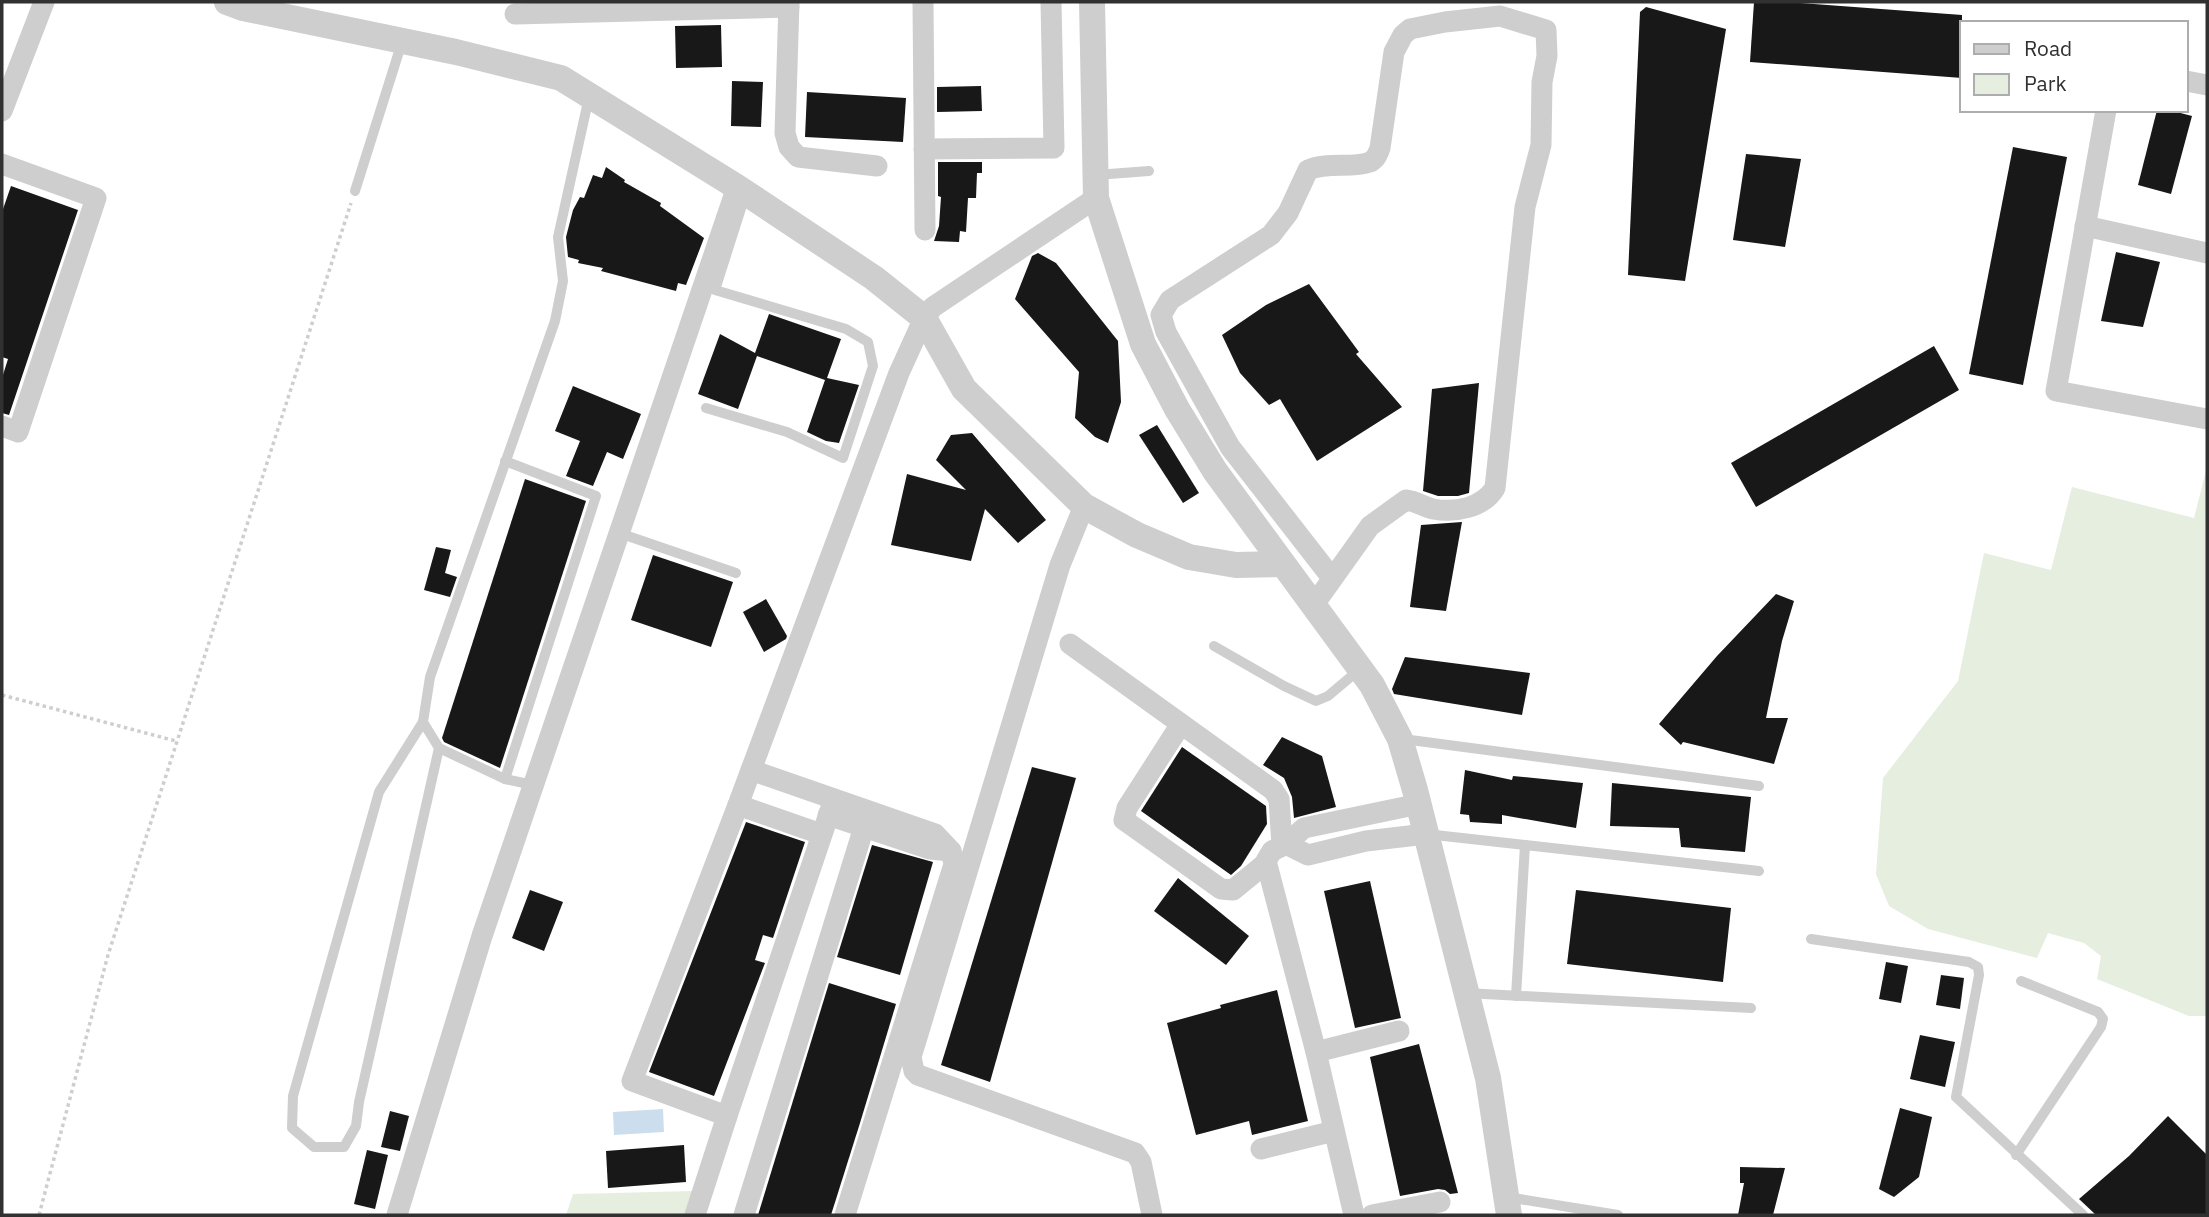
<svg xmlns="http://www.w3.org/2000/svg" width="2209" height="1217" font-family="'IBM Plex Sans',sans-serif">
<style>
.green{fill:#e6eedf}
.water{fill:#ccdeed}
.building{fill:#181818}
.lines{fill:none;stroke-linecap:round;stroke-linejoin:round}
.path{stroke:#cecece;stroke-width:3.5;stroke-dasharray:3.5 3.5;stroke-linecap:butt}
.service{stroke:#cecece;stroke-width:10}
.minor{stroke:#cecece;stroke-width:21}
.tertiary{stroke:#cecece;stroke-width:26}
</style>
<rect width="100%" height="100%" fill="#fff"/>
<g class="green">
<path d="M2207 467V1016H2189L2097 979 2101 956 2084 943 2048 933 2037 958 1928 929 1889 906 1876 874 1883 778 1958 681 1984 553 2051 570 2072 487 2194 518Z"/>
<path d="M693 1191 685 1215H566L573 1194Z"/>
</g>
<path class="water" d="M663 1109 664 1132 614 1135 613 1112Z"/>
<g class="building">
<path d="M1754 2H1787L1962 15V78L1750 62Z"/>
<path d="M1646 7 1726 29 1685 281 1628 275 1640 12Z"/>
<path d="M721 25 722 67 676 68 675 26Z"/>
<path d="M732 81 763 82 761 127 731 126Z"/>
<path d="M981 86 982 111 937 112V87Z"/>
<path d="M807 92 906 98 903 142 805 137Z"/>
<path d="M2157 110H2169L2192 116 2171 194 2138 185Z"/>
<path d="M2013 147 2067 157 2023 385 1969 374Z"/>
<path d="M1746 154 1801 159 1785 247 1733 240Z"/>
<path d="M938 162H982V173H977L976 198H968L966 232 960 231 959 242 934 241 939 226 941 197 938 196Z"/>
<path d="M606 167 625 180 624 182 661 203 660 206 704 238 686 285 678 283 676 291 601 271 603 268 578 263 579 260 568 257 566 237 573 210 580 197 584 198 593 175 602 178Z"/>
<path d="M11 186 78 210 9 415 2 413V378L8 359 2 357V212Z"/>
<path d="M2116 252 2160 262 2143 327 2101 321Z"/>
<path d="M1038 253 1056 263 1118 341 1121 402 1108 443 1095 437 1075 418 1079 372 1015 299 1032 256Z"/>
<path d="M1309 284 1359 352 1356 354 1402 407 1317 461 1280 399 1269 405 1240 373 1222 335 1266 305Z"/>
<path d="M769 314 841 339 827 378 859 385 839 443 826 441 807 432 825 380 757 356 738 409 698 394 720 334 755 353Z"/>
<path d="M1934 346 1959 390 1756 507 1731 463Z"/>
<path d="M1479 383 1469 493 1458 496H1438L1423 491 1432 389Z"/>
<path d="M573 386 641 414 623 459 607 452 593 486 566 476 580 441 555 431Z"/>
<path d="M1157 425 1199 493 1183 503 1139 435Z"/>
<path d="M972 433 1046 520 1018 543 985 509 971 561 891 545 907 474 966 490 936 460 951 435Z"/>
<path d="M525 479 586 501 500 768 444 742 442 738Z"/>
<path d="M1462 522 1446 611 1410 607 1421 525Z"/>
<path d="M436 547 451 550 445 573 457 577 450 597 424 590Z"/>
<path d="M653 555 733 582 711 647 631 620Z"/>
<path d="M1776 594 1794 601 1782 641 1766 718H1788L1774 764 1683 742 1681 745 1659 724 1717 656Z"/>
<path d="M766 599 787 636 786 639 764 652 743 612Z"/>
<path d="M1405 657 1530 673 1522 715 1394 694 1392 689Z"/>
<path d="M1282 737 1322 756 1336 807 1294 818 1292 797 1284 778 1263 765Z"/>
<path d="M1182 747 1266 806 1267 824 1241 866 1231 875 1141 811Z"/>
<path d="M1032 767 1076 778 990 1082 941 1065Z"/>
<path d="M1465 770 1512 780 1513 776 1583 783 1576 828 1502 815V824L1470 822 1469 815 1460 814Z"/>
<path d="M1612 783 1751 797 1745 852 1681 847 1679 828 1610 826Z"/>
<path d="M746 822 805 842 773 938 763 935 755 960 765 963 714 1096 649 1072Z"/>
<path d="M872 845 933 862 900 975 837 957Z"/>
<path d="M1178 878 1249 936 1226 965 1154 911Z"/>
<path d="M1370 881 1401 1018 1355 1028 1324 891Z"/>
<path d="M530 890 563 902 544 951 512 938Z"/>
<path d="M1576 890 1731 908 1723 982 1567 964Z"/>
<path d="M1886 962 1908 966 1901 1003 1879 999Z"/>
<path d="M1941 975 1964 978 1960 1009 1936 1005Z"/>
<path d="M829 983 896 1004 860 1123 831 1215H758Z"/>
<path d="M1277 990 1308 1121 1252 1135 1249 1121 1196 1135 1167 1023 1221 1008 1220 1005Z"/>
<path d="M1920 1035 1955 1042 1945 1087 1910 1079Z"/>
<path d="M1419 1044 1458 1193 1450 1194 1445 1190 1438 1189 1400 1196 1370 1057Z"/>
<path d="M1900 1108 1932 1117 1919 1177 1894 1197 1879 1189Z"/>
<path d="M390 1111 409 1116 400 1151 381 1147Z"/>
<path d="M2168 1116 2207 1155V1215H2096L2079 1199 2129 1156Z"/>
<path d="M684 1145 686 1182 608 1188 606 1151Z"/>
<path d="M367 1150 388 1155 375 1209 354 1204Z"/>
<path d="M1740 1167 1785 1168 1773 1215H1738L1744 1183H1740Z"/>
</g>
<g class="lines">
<g class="path">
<path d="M2 695 176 741"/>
<path d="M39 1215 108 955 351 203"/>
</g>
<g class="service">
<path d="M1096 175 1149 171"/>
<path d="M355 191 402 42"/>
<path d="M706 408 787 432 843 458 873 366 868 342 846 329 715 290 744 199"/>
<path d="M505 461 596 496 505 779"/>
<path d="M619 533 736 573"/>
<path d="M1214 646 1284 686 1316 701 1328 696 1360 669"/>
<path d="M423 722 379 792 293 1096 292 1128 314 1147H344L356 1126 359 1102 439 748"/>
<path d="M1403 739 1759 786"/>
<path d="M533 785 505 779 439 748 423 722 430 677 555 321 563 281 558 237 589 97"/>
<path d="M1426 834 1525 845"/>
<path d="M1811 939 1969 962 1978 967 1979 975 1956 1097 2083 1215"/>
<path d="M1466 993 1751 1008"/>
<path d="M1516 996 1525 845 1759 871"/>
<path d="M2016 1155 2101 1027 2103 1019 2098 1012 2021 981"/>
<path d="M1507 1197 1618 1215"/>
</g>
<g class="minor">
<path d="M789 2 785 133 789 147 798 157 877 166"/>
<path d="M923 2 925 230"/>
<path d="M515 14 789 7"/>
<path d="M2186 81 2207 85"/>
<path d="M2106 110 2056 391 2207 419"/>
<path d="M2 111 44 2"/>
<path d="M924 149 1054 148 1051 2"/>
<path d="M2 164 96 198 18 432 2 426"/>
<path d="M2085 226 2207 253"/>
<path d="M1084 506 1060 565 911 1057 914 1071 918 1075 1135 1153 1141 1162 1152 1215"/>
<path d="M1313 606 1370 526 1406 500C1416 501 1424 507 1433 509 1455 513 1483 508 1495 488L1525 207 1541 145 1542 82 1547 56 1546 30 1500 16 1445 22 1410 29 1403 35 1394 52 1380 148C1378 154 1376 159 1370 162 1351 169 1328 161 1308 170L1288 213 1271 235 1170 300 1161 315 1166 332 1230 447 1332 578"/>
<path d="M1070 644 1273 790 1279 799 1282 846"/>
<path d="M1181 724 1127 808 1124 820 1221 889 1233 890 1266 863"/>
<path d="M751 770 935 834 951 851 954 864 845 1215"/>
<path d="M834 799 727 1116 632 1081 738 805 899 373 924 318 933 307 1096 198"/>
<path d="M738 805 821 834"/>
<path d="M828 815 930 849 951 851"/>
<path d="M1286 844 1308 855 1366 841 1426 834"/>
<path d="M1316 1052 1399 1031"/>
<path d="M1261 1149 1334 1131"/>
<path d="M397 1215 482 936 737 187"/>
<path d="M695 1215 727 1116"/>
<path d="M744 1215 864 827"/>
<path d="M1354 1215 1316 1052 1266 861 1272 851 1286 844 1304 828 1419 804"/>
<path d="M1372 1215 1440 1202"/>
</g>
<g class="tertiary">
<path d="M227 2 243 8 456 52 561 78 737 187 874 278 924 318 964 389 1084 506 1137 535 1189 557 1236 565 1282 564"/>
<path d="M1092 2 1096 198 1143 344 1177 409 1215 471 1372 685 1400 739 1415 790 1488 1078 1509 1215"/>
</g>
</g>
<rect width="2209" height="1217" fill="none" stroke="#313131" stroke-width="7"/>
<rect x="1960" y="21" width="228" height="91" fill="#ffffff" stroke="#adadad" stroke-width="2"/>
<rect x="1974" y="44" width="35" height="10" fill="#cecece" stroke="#adadad" stroke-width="2"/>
<text x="2024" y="56" font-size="21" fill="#313131">Road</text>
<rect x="1974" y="74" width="35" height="21" fill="#e6eedf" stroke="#adadad" stroke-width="2"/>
<text x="2024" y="91" font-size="21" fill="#313131">Park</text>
</svg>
